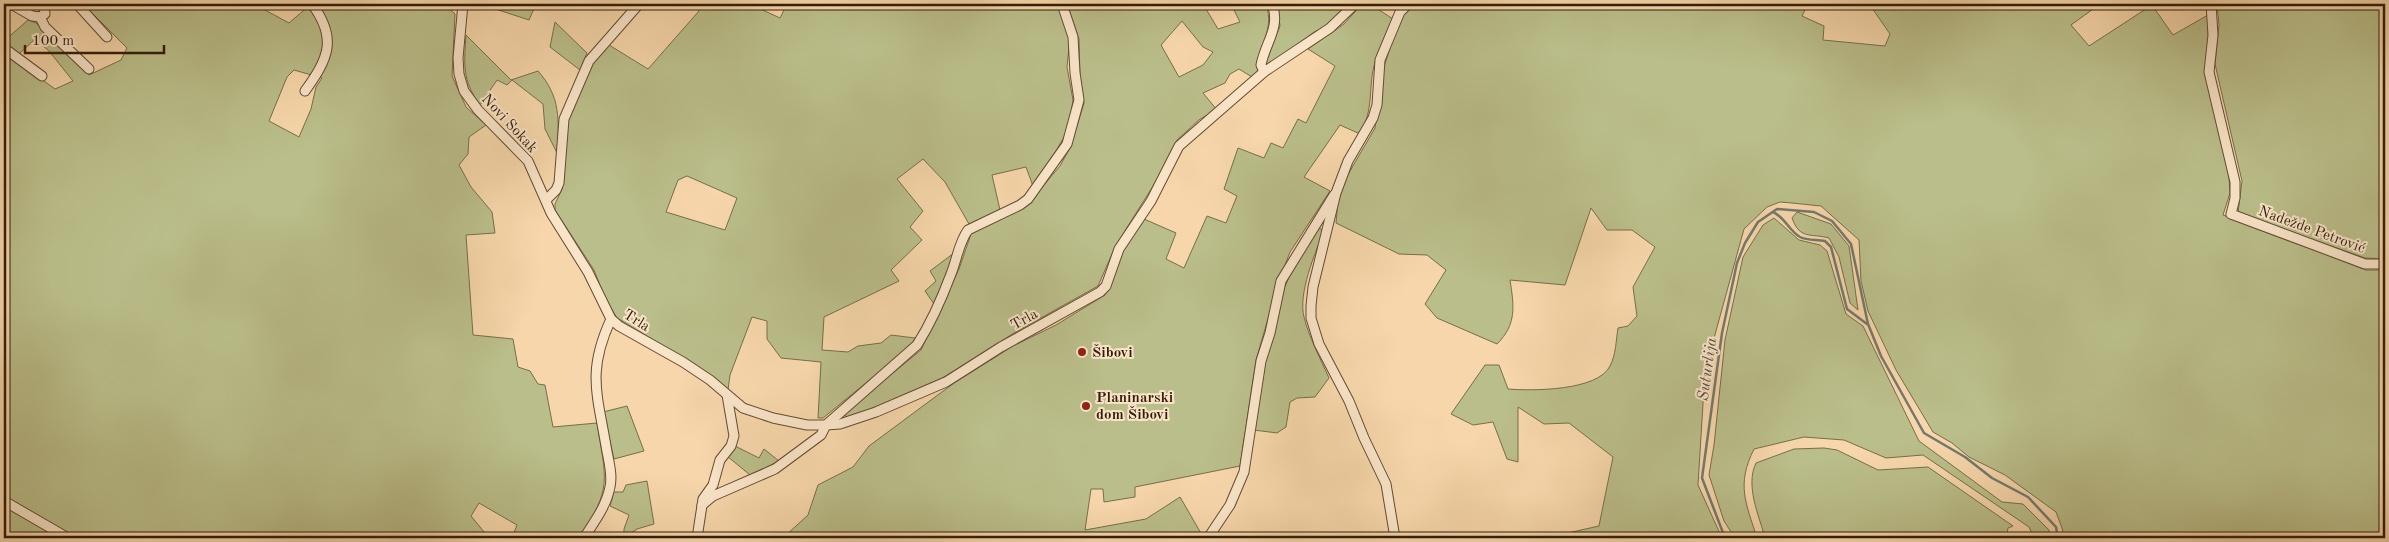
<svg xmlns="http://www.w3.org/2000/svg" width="2389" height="542" font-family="'Old Standard TT',serif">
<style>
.green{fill:#babe8a;stroke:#766e4a;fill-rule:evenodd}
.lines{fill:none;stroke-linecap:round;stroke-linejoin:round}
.stream{stroke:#73796e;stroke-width:2.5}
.minor-casing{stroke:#624b31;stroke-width:11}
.minor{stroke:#f9e4c8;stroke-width:9}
.poi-dot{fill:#8f2418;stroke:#f9e4c8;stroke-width:2}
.labels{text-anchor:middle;stroke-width:4;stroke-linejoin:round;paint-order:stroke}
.street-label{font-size:15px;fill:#311d09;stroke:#f9e4c8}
.poi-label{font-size:15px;font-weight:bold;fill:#311d09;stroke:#f9e4c8;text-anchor:start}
.water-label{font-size:16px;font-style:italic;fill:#524b3c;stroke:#f9e4c8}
</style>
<rect width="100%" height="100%" fill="#f6d6aa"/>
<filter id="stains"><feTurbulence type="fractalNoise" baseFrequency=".004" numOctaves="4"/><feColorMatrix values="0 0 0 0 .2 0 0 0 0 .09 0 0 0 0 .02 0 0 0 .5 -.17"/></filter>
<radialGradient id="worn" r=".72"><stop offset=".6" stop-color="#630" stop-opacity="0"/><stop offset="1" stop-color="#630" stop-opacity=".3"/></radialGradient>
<g class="green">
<path d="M83 4H254L289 23 311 4H444L455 14 452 76 466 107 486 125 469 137 468 154 459 165 471 187 492 212 495 233 466 235 473 335 513 339 518 367 530 371 538 384 545 385 553 427 597 423C606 479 613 490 578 538H512L517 525 479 503 471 516 489 538H76L4 497V52L55 89 73 81 49 51 35 39 19 54 4 41 28 20 36 23 89 75 121 60 127 48ZM294 70 322 78 316 87 311 109 299 137 269 121 287 77Z"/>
<path d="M480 4H536L529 20Z"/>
<path d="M693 4H755L754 6 780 18 787 4H1057L1070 37 1067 67 1073 100 1068 130 1034 189 1026 167 992 175 1000 210 969 224 945 182 923 159 897 179 923 211 910 227 922 240 891 270 899 281 824 317 822 350 848 352 858 346 881 343 891 335 915 338 910 347 823 418H818L821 362 781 358 767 339V321L752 317 730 375 728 390 695 365 617 318 605 298 594 270 555 210V204L562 189 567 126 571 111 590 67 609 45 648 69 699 11ZM687 176 737 198 725 230 666 212 678 180Z"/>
<path d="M1067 4H1203L1218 29 1240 22 1231 4H1266C1275 31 1258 46 1258 72L1252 77 1239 69 1230 74 1225 83 1203 93 1217 110 1200 119 1177 140 1155 183 1116 245 1098 286 1014 333 944 377 847 419 844 413 921 350 959 269 971 234 977 229 1014 213 1026 206 1060 166 1071 146 1084 103 1080 76 1079 39ZM1182 21 1203 47 1213 52 1203 65 1179 77 1161 45Z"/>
<path d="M1277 4H1349L1327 26 1314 32 1269 65H1265L1280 26Z"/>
<path d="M1362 4H1370L1393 19C1386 34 1378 49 1374 66 1368 92 1374 108 1360 134L1340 125 1304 177 1330 191 1290 252 1279 281 1256 360 1240 466 1135 487V497L1104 502 1103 489H1091L1085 530 1146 519 1180 497 1202 535 1200 538H788L785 536 808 515 818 485 853 467 869 446 954 383 1013 346 1056 325 1105 295 1125 246 1144 219 1176 233 1166 259 1184 268 1207 216 1226 223 1237 196 1224 189 1238 148 1264 158 1271 143 1283 148 1298 119 1306 123 1335 66 1308 49 1344 24Z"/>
<path d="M1413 4H1808L1802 16 1824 26 1823 40 1885 46 1890 34 1872 8 1873 4H2100L2071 25 2089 46 2152 5 2173 35 2208 15 2209 87 2228 163 2230 193 2223 215 2366 270H2385V538H2064L2062 528 2056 512 2005 475 1969 457 1952 443 1933 432 1896 370 1868 311 1861 281 1859 240 1821 206 1792 203 1780 202 1767 207 1744 229 1705 371 1698 485 1722 538H1545L1599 526 1613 457 1569 423 1544 424 1518 407V462L1507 459 1493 422 1473 425 1451 414 1485 365H1499L1508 389C1532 391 1598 391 1610 366 1616 355 1616 340 1618 328L1628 326 1637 316 1633 287 1655 247 1632 230H1607L1591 208 1565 285 1510 280C1514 306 1517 324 1497 344L1437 318 1425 304 1446 270 1427 255 1399 254 1336 223 1339 190 1375 128 1383 70 1401 14Z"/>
<path d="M2217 4H2385V259L2365 258 2238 213 2242 181 2215 64 2219 25Z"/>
<path d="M555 22 587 53 580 70 550 47Z"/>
<path d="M466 35 511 80 538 71C561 97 559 120 557 153L545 129 543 104 512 80 507 85 497 80 480 105C462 80 464 65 466 35Z"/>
<path d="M1797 212 1831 224 1849 246 1858 310 1850 303 1839 257 1829 238C1810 233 1800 240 1792 218Z"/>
<path d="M1774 218 1799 240 1820 245 1827 251 1846 314 1863 326 1919 441 2002 502 2023 504 2049 530 2051 538H2034L2029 527 1923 455 1886 458 1844 440 1804 437 1754 449C1736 485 1746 503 1757 538H1735L1724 521 1709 475 1714 445 1725 340 1743 257 1763 225Z"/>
<path d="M1319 228 1324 231C1315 253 1298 293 1304 317 1308 335 1321 360 1329 378L1315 397 1297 398 1290 402 1286 427 1277 433 1254 430 1266 357 1276 325 1284 289 1294 265Z"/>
<path d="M954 253 950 272 934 304 925 291 936 281 930 271Z"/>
<path d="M627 406 644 451 614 459 603 412Z"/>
<path d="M735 446 759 458 764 449 779 461 750 475 727 456Z"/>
<path d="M1824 448 1837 450 1878 470 1928 467 2013 526 2008 528 2007 534 2013 538H1765C1759 515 1745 486 1756 463L1794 449Z"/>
<path d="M647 481 654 524 637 529 624 538V529L629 515 610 506 614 492H623L626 485Z"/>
<path d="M4 506 61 538H4Z"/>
</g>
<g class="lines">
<g class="stream">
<path d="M1773 212C1785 217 1789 231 1800 237 1808 241 1817 239 1825 241L1831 247 1847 309 1867 324"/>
<path d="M1725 538 1702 478 1722 333 1737 263 1745 243 1758 222 1777 209 1814 212 1832 221 1851 244 1868 324 1881 356 1924 433 1965 457 1992 478 2028 497 2056 527 2058 538"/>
</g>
<defs>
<g id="minor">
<path d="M11 4 32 16 40 17 45 14 44 4"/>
<path d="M77 4 107 37"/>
<path d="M463 4 458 58 459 74 464 91 478 110 528 161 551 213 588 272 611 319C587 371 597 393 606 446 608 459 613 474 610 487 606 507 594 522 584 538"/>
<path d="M2211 4 2213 35 2209 72 2235 182V198L2231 214 2365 264H2385"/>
<path d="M40 17 45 27 89 69"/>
<path d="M4 48 42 76"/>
<path d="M1264 72 1261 65C1265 43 1281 27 1272 4"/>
<path d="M305 91C328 59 338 39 312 4"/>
<path d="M546 200 556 190 559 183 564 119 589 61 639 4"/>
<path d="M611 319 619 326 683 362 710 380 743 408 773 418 807 425H826L840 424 876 412 946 382 1001 347 1100 292 1106 286 1119 249 1151 201 1179 146 1264 72 1330 28 1355 4"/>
<path d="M4 501 68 538"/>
<path d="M702 505 713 496 775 469 821 435 826 425 917 345C931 323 942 298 951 274 957 259 959 242 968 230L1020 205 1028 199 1067 144 1079 100 1075 73 1073 37 1062 4"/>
<path d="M697 538 703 499 713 485 720 460 731 446 734 436 727 395"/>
<path d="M1208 538 1230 505 1244 472 1261 361 1270 333 1281 281 1334 195"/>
<path d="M1395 538 1386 484 1364 438 1349 401 1319 344 1311 318V306L1313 287 1336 193 1348 161 1373 118 1377 105 1380 60 1400 12 1408 4"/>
</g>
</defs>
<use href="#minor" class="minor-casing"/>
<use href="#minor" class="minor"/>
</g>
<g class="poi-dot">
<circle cx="1082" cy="352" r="5"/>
<circle cx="1086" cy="406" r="5"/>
</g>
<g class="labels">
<g class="street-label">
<text transform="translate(510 123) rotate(47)" y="5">Novi Sokak</text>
<text transform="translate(2312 229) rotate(20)" y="5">Nadežde Petrović</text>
<text transform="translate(1024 319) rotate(-29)" y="5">Trla</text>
<text transform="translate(637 320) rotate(32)" y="5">Trla</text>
</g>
<g class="poi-label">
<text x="1092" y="357">Šibovi</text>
<text x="1096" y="402">Planinarski<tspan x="1096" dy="17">dom Šibovi</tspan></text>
</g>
<g class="water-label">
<text transform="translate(1706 369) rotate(-82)" y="6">Suturlija</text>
</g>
</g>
<rect width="2389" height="542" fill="none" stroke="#f6d6aa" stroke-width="20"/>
<rect x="5" y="5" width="2379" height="532" fill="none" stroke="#311d09" stroke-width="2.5"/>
<rect x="10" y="10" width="2369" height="522" fill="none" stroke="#311d09"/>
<path d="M25 45v8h139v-8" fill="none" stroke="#311d09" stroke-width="2.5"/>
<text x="32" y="45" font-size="15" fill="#311d09" stroke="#f9e4c8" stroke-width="4" paint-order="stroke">100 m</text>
<rect width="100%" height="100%" filter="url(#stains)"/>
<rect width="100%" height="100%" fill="url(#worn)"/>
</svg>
